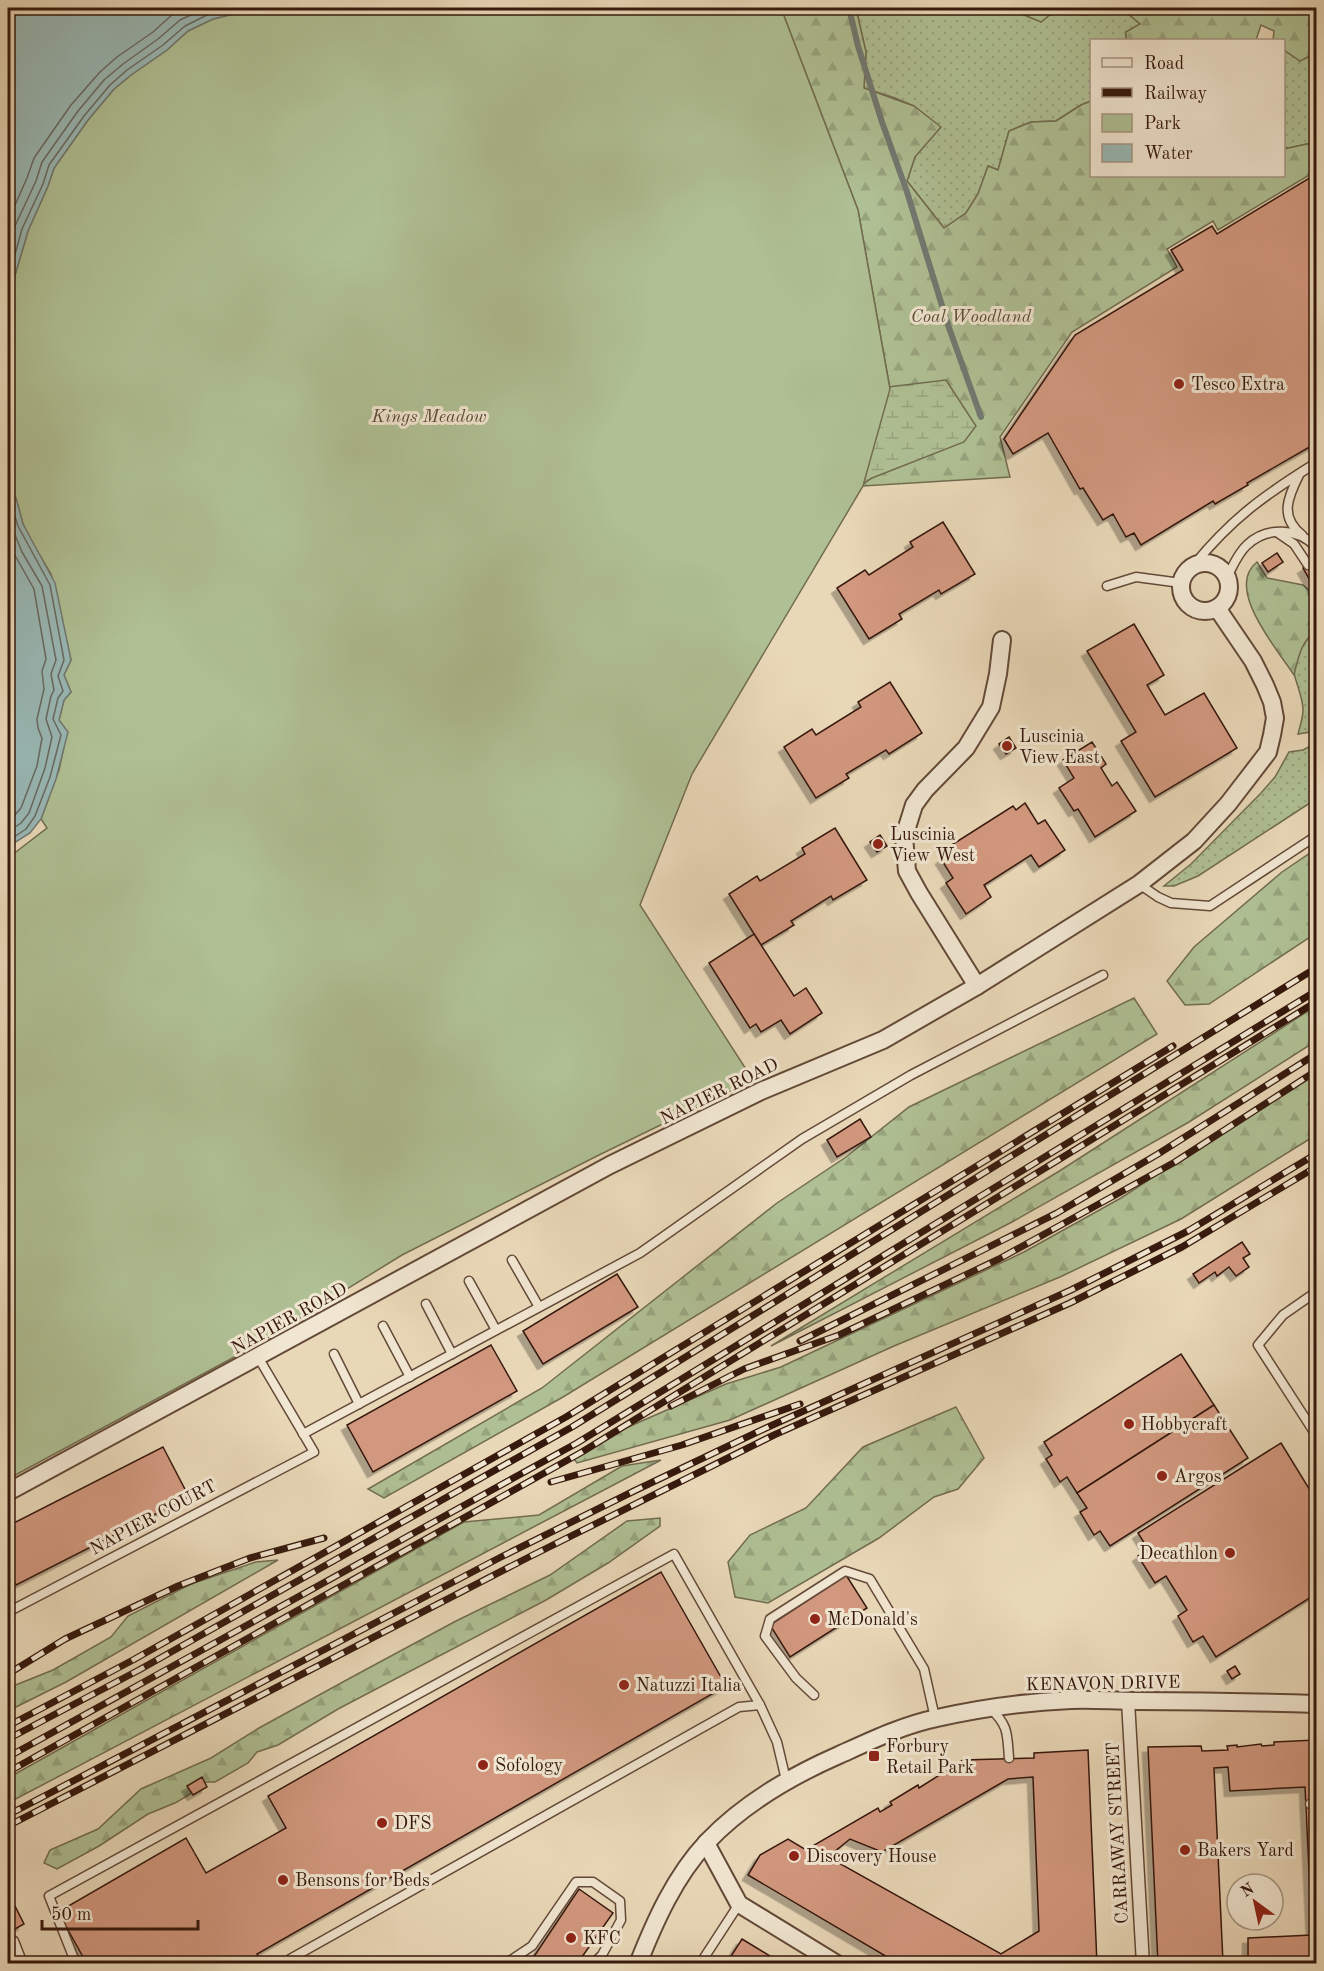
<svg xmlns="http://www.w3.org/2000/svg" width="1324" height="1971" font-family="'Old Standard TT',serif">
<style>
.grass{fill:url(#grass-dots);stroke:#726c50;stroke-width:1.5}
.forest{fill:url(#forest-firs);stroke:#726c50;stroke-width:1.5}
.wetland{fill:url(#wetland-marsh);stroke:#726c50;stroke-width:1.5}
.green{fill:#afc094;stroke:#726c50;stroke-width:1.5}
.water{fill:#99b9b6;stroke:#717972;stroke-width:1.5}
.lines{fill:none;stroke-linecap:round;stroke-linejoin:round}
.shore{stroke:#686962;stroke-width:1.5}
.stream{stroke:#717972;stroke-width:6}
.building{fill:#d2987f;stroke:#36190d;stroke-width:1.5;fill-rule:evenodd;filter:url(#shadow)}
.service-casing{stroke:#634938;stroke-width:11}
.pedestrian-casing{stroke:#634938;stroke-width:15}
.minor-casing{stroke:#634938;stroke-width:20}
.service{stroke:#f1e6d1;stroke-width:8}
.pedestrian{stroke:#f1e6d1;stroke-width:12}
.minor{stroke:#f1e6d1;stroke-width:16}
.rail-casing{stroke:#36190d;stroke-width:7}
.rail{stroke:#f1e6d1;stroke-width:4.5;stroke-dasharray:14;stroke-linecap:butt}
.poi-dot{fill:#8f2418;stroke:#f1e6d1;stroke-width:2}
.labels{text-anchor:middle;stroke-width:6;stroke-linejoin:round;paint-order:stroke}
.park-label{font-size:18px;font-style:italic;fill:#5a4b36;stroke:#f1e6d1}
.poi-label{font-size:18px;fill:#36190d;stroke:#f1e6d1;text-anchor:start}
.street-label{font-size:18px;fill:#36190d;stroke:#f1e6d1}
</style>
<defs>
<pattern id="grass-dots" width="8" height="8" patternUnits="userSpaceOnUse" patternTransform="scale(1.5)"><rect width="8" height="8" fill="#afc094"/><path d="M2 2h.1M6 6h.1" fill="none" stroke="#97a47e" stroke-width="1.8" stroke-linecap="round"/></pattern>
<pattern id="forest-firs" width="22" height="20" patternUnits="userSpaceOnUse" patternTransform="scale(1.5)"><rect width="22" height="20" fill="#afc094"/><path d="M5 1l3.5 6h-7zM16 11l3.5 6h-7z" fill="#97a47e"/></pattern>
<pattern id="wetland-marsh" width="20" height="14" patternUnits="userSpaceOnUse" patternTransform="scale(1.5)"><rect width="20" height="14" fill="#afc094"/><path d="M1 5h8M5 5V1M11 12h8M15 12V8" fill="none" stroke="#97a47e"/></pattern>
<filter id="shadow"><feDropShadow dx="-5.5" dy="5.5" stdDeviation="0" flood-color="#0004"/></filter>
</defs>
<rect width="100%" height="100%" fill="#e9d8b8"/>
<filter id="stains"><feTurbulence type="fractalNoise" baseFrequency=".00333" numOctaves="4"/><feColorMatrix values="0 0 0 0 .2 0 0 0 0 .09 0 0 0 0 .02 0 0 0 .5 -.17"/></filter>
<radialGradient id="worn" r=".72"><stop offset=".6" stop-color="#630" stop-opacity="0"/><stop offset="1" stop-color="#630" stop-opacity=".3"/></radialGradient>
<g class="grass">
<path d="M870 8H957L1022 14 1041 22 1058 8 1082 15 1126 12 1140 24 1126 32V40H1092L1091 101 1081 105 1056 121 1031 122 1009 131 998 170 988 166 978 194 966 213 944 228 907 181 915 157 914 106 895 98 864 88 866 52 857 12Z"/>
<path d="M1284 50 1300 61 1316 53V142L1284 149Z"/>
<path d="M1316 632V731L1298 734C1300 726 1303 718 1303 710 1303 699 1298 688 1295 677 1291 664 1304 638 1316 632Z"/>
<path d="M1316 743V799L1198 876 1174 886H1164L1191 864 1261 793 1275 777 1289 752 1303 750Z"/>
</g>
<g class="forest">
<path d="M781 8H870L857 13 866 52 864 88 914 106 941 127 915 157 907 181 944 228 966 213 978 194 988 166 998 170 1009 131 1031 122 1056 121 1081 105 1091 101 1092 176H1284V149L1316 142V171L1218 230 1213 221 1167 249 1177 267 1072 332 1000 437 1010 477 863 486 890 389 858 210Z"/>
<path d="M957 8H1058L1041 22 1022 14Z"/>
<path d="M1062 8H1316V53L1300 61 1284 50V40H1273L1274 31 1261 25 1256 40H1126V32L1140 24 1126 12 1082 15Z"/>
<path d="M1257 562 1267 578 1303 585 1310 591 1314 589 1316 592V632C1301 640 1298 659 1294 675 1277 649 1224 588 1257 562Z"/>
<path d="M1316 849V933L1209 1004 1185 1005 1167 981 1194 947 1282 872Z"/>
<path d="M1134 998 1157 1034 563 1397 384 1498 368 1489 542 1388 777 1203 846 1157 909 1107Z"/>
<path d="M1316 1006V1041L1189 1122 1012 1222 771 1346 1061 1170Z"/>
<path d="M1316 1071V1135L1181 1219 1060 1277 894 1346 730 1420 577 1463 571 1455 610 1435 726 1384 781 1367 1024 1252 1121 1198Z"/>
<path d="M956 1407 984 1458 958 1489 934 1497 879 1538 768 1603 735 1597 728 1562 750 1535 806 1508 863 1447Z"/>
<path d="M661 1460 8 1803V1778L464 1522 539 1515 622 1466Z"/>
<path d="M660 1518V1526L608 1563 546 1600 338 1709 278 1745 257 1752 248 1763 215 1782H206L196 1791 175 1803 148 1814 99 1846 57 1869 44 1863 50 1850 98 1829 141 1789 211 1758 259 1728 352 1677 456 1621 550 1575 627 1521Z"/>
<path d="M278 1560 66 1682 8 1711V1688L53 1670 111 1637 128 1616 191 1584 256 1562Z"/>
</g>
<path class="wetland" d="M946 380 976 426 964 442 872 478 813 515 847 392Z"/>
<path class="green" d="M258 8H781L858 210 890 389 863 486 692 774 640 905 753 1080 599 1155 402 1255 253 1347 8 1479V858L47 828 41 819 59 770 66 737 59 720 64 700 71 692 64 675 71 660 51 574 34 546 23 524 16 498 8 481V415L14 380 8 365V299L28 231 48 186 54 168 88 120 114 89 131 75 167 50 188 31 213 19Z"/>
<g class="water">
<path d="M8 8H258L213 19 188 31 167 50 131 75 114 89 88 120 54 168 48 186 28 231 8 299Z"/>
<path d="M8 481 16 498 23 524 55 583 71 660 64 675 71 692 64 700 59 720 68 732 56 779 41 819 30 833 8 847Z"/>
</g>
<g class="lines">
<g class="shore">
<path d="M8 221 27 178 34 158 71 105 100 72 117 57 153 32 174 13 185 8"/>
<path d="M8 250 15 226 36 181 42 162 78 111 104 80 123 64 158 39 180 20 206 8"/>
<path d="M8 280 22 229 43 184 49 165 84 116 110 85 127 70 163 45 185 26 211 13 237 8"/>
<path d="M8 494 18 526 50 585 64 660 58 676 63 691 58 698 53 719 61 735 50 777 35 816 26 829 8 841"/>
<path d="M8 518 22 552 42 586 56 660 51 674 54 690 51 696 46 719 52 737 45 768 29 813 21 823 8 832"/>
<path d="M8 543 34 589 46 659 42 671 44 689 37 719 38 728 42 738 37 766 21 808 14 816 8 821"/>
</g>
<path class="stream" d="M849 8 858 46 882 122 907 192 948 325 981 417"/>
</g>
<g class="building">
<path d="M1316 174V446L1315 447 1313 445 1247 483 1248 485 1215 504 1213 501 1141 545 1134 533 1126 537 1113 514 1103 520 1083 488 1080 489 1048 433 1013 454 1004 439 1075 335 1183 270 1171 250 1212 226 1217 234Z"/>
<path d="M943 522 975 574 941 594 939 590 899 614 902 619 869 639 837 588 865 570 869 575 913 547 910 542Z"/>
<path d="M1277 553 1283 562 1268 572 1262 563Z"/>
<path d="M1316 560V591L1303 568Z"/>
<path d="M1134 624 1164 675 1147 685 1165 715 1204 693 1237 748 1155 797 1121 741 1136 732 1087 651Z"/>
<path d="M890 682 922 733 889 754 886 750 846 774 849 778 816 798 784 747 812 729 816 735 861 707 858 702Z"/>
<path d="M1009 737 1016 748 1006 754 999 744Z"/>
<path d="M1092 742 1106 764 1101 768 1112 786 1117 782 1136 811 1095 837 1078 809 1074 811 1059 788 1074 778 1063 760Z"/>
<path d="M1025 803 1038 824 1045 820 1065 850 1039 867 1031 855 984 885 991 897 966 914 946 883 953 878 941 859 953 851 950 846 1013 806 1016 810Z"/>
<path d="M835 828 867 880 833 900 831 896 791 921 794 925 761 945 729 894 757 876 760 881 805 854 802 848Z"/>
<path d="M880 835 887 846 877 852 870 842Z"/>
<path d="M754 934 794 996 806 988 822 1013 790 1034 781 1020 761 1032 756 1024 750 1028 709 963Z"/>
<path d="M860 1119 871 1137 837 1157 827 1140Z"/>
<path d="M1242 1242 1250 1254 1243 1258 1249 1267 1236 1276 1229 1267 1217 1276 1215 1272 1199 1283 1193 1274Z"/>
<path d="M617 1274 638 1307 543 1364 523 1331Z"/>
<path d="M491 1345 517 1391 373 1472 347 1425Z"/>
<path d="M1181 1354 1214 1405 1077 1493 1067 1477 1060 1482 1046 1459 1052 1455 1044 1442Z"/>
<path d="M1214 1405 1248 1458 1110 1546 1100 1531 1094 1535 1080 1512 1087 1508 1077 1493Z"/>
<path d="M1281 1443 1316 1500V1594L1216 1657 1203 1636 1193 1642 1178 1616 1187 1610 1166 1576 1155 1583 1138 1556 1148 1549 1138 1533Z"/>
<path d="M163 1447 189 1497 16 1585 8 1570V1526Z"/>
<path d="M661 1572 726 1686 257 1954 262 1964H87L58 1912 186 1838 206 1873 286 1828 268 1796Z"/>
<path d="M846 1575 867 1608 790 1657 770 1625Z"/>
<path d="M1235 1666 1240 1674 1232 1679 1227 1671Z"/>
<path d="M1316 1740V1794H1310V1815H1316V1964H1158L1148 1747 1201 1746 1202 1751 1228 1750 1227 1746 1237 1745V1747L1261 1744 1262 1746 1274 1745V1742ZM1228 1767 1230 1791 1305 1787 1312 1935 1248 1938V1961L1223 1962 1214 1768Z"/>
<path d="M1088 1750 1097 1964H899L748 1875 760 1855 788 1839 806 1850 878 1808 880 1812 892 1805 890 1802 918 1785 919 1788 963 1760 1034 1758V1753ZM1033 1777 1039 1931 1001 1954 828 1857 850 1839 882 1852 1008 1779Z"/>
<path d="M202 1777 207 1787 193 1795 187 1786Z"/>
<path d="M579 1889 613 1913 577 1964H529Z"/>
<path d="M11 1898 24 1924 15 1929 8 1914V1899Z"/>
<path d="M742 1939 783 1964H726Z"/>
</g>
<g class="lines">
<defs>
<g id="service">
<path d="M1299 475C1288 497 1279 517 1302 535"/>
<path d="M1278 533 1294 544 1308 565"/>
<path d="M1194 565C1232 518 1266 494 1316 463"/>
<path d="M1227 577C1233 566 1238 553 1247 545 1267 526 1298 528 1316 547"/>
<path d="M1107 586 1136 577 1181 583"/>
<path d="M1139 884 1158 897 1171 903 1210 906 1316 836"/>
<path d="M512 1260 539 1307"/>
<path d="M469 1281 496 1330"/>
<path d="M1316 1292 1283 1315 1258 1345 1316 1435"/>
<path d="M426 1304 452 1354"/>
<path d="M383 1326 410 1377"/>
<path d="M334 1354 359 1404"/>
<path d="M303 1434 640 1253 802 1139 911 1075 1103 975"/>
<path d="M8 1612 314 1452 258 1357"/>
<path d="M814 1695 796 1678 765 1636 770 1619 845 1571 870 1579 924 1669 935 1718"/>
<path d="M990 1708C1009 1726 1007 1734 1009 1758"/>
<path d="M1310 1804 1316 1805"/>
<path d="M8 1945 14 1941 23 1964"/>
<path d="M76 1964 49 1896 674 1554 760 1705 777 1742 786 1780"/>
<path d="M289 1964 290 1959 739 1707 760 1705"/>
<path d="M505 1964 532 1946 576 1882H593L620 1901 621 1920 602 1955 593 1964"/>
<path d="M700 1964 739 1904"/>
</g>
<path id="pedestrian" d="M1128 1701 1143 1964"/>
<g id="minor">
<circle cx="1205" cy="587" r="24"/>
<path d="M977 986 919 893 907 871 904 837 914 805 925 790 966 748 991 707 998 674 1002 640"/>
<path d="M8 1492 610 1165 761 1091 883 1040 977 986 1139 884 1194 841 1228 804 1268 752 1272 735 1275 718 1272 702 1265 685 1253 661 1217 608"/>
<path d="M706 1843 739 1904 837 1964"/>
<path d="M638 1964C655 1921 675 1876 707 1842 744 1803 791 1776 839 1755 870 1741 903 1725 937 1718 981 1708 1026 1702 1071 1700 1093 1699 1114 1701 1135 1701 1196 1701 1256 1702 1316 1704"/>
</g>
</defs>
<use href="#service" class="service-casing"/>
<use href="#pedestrian" class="pedestrian-casing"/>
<use href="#minor" class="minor-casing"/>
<use href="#service" class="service"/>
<use href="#pedestrian" class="pedestrian"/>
<use href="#minor" class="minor"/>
<defs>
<g id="rail">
<path d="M800 1341 1057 1213 1158 1154 1316 1054"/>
<path d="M671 1406 744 1369 839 1335 999 1259 1175 1162 1316 1071"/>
<path d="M551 1482 682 1445 800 1404"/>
<path d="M8 1674 65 1639 178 1586 250 1558 324 1538"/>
<path d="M8 1726 133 1660 566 1417 1173 1046"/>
<path d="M8 1739 139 1670 572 1427 1316 968"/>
<path d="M8 1757 577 1443 1316 991"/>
<path d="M8 1772 582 1452 1316 1002"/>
<path d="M8 1815 501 1557 634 1491 766 1428 1071 1290 1188 1231 1316 1154"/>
<path d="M8 1826 529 1557 774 1435 1070 1303 1182 1247 1316 1167"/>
</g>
</defs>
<use href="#rail" class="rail-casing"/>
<use href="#rail" class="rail"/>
</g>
<g class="poi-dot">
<circle cx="1179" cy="384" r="6"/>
<circle cx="1007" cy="746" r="6"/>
<circle cx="878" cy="844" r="6"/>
<circle cx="1129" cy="1424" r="6"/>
<circle cx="1162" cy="1476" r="6"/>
<circle cx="1230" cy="1553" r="6"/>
<circle cx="815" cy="1619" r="6"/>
<circle cx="624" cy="1685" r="6"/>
<rect x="868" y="1750" width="12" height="12" rx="3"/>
<circle cx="483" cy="1765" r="6"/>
<circle cx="382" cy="1823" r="6"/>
<circle cx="1185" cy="1850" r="6"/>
<circle cx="794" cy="1856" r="6"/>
<circle cx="283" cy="1880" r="6"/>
<circle cx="571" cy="1938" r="6"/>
</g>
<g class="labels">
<g class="park-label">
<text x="971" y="322">Coal Woodland</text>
<text x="429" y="422">Kings Meadow</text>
</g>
<g class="poi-label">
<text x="1191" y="390">Tesco Extra</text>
<text x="1019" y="742">Luscinia<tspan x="1019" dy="21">View East</tspan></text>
<text x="890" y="840">Luscinia<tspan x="890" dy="21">View West</tspan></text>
<text x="1141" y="1430">Hobbycraft</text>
<text x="1174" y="1482">Argos</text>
<text x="1218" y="1559" text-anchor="end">Decathlon</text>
<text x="827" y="1625">McDonald's</text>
<text x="636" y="1691">Natuzzi Italia</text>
<text x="886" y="1752">Forbury<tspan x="886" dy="21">Retail Park</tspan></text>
<text x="495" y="1771">Sofology</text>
<text x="394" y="1829">DFS</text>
<text x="1197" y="1856">Bakers Yard</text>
<text x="806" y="1862">Discovery House</text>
<text x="295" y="1886">Bensons for Beds</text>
<text x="583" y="1944">KFC</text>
</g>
<g class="street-label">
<text transform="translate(719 1091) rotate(-26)" y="6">NAPIER ROAD</text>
<text transform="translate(289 1318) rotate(-29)" y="6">NAPIER ROAD</text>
<text transform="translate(153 1517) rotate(-28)" y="6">NAPIER COURT</text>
<text transform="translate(1103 1683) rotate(-1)" y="6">KENAVON DRIVE</text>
<text transform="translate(1117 1833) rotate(-93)" y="6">CARRAWAY STREET</text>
</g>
</g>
<rect width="1324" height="1971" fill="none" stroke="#e9d8b8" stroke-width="30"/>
<rect x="9" y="9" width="1306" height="1953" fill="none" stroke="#36190d" stroke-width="3"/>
<rect x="15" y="15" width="1294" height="1941" fill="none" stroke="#36190d" stroke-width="1.5"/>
<rect x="1090" y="39" width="195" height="138" fill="#f1e6d1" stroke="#a69483" stroke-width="1.5"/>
<rect x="1102" y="58" width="30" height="9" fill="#f1e6d1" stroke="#a69483" stroke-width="1.5"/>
<text x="1144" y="69" font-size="18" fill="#36190d">Road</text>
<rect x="1102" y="88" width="30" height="9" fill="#36190d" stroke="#a69483" stroke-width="1.5"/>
<text x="1144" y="99" font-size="18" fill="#36190d">Railway</text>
<rect x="1102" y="114" width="30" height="18" fill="#afc094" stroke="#a69483" stroke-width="1.5"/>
<text x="1144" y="129" font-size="18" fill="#36190d">Park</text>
<rect x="1102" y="144" width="30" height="18" fill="#99b9b6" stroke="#a69483" stroke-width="1.5"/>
<text x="1144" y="159" font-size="18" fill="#36190d">Water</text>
<g transform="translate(1255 1902) rotate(327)"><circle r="28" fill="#f1e6d1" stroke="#a69483" stroke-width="1.5"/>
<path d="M0-4.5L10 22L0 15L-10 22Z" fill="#8f2418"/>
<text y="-9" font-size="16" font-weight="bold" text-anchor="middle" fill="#36190d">N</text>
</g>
<path d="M42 1920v9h156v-9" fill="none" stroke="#36190d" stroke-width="3"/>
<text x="51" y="1920" font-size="18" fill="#36190d" stroke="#f1e6d1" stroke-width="4.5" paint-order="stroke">50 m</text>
<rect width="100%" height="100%" filter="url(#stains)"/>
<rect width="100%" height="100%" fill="url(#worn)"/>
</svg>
